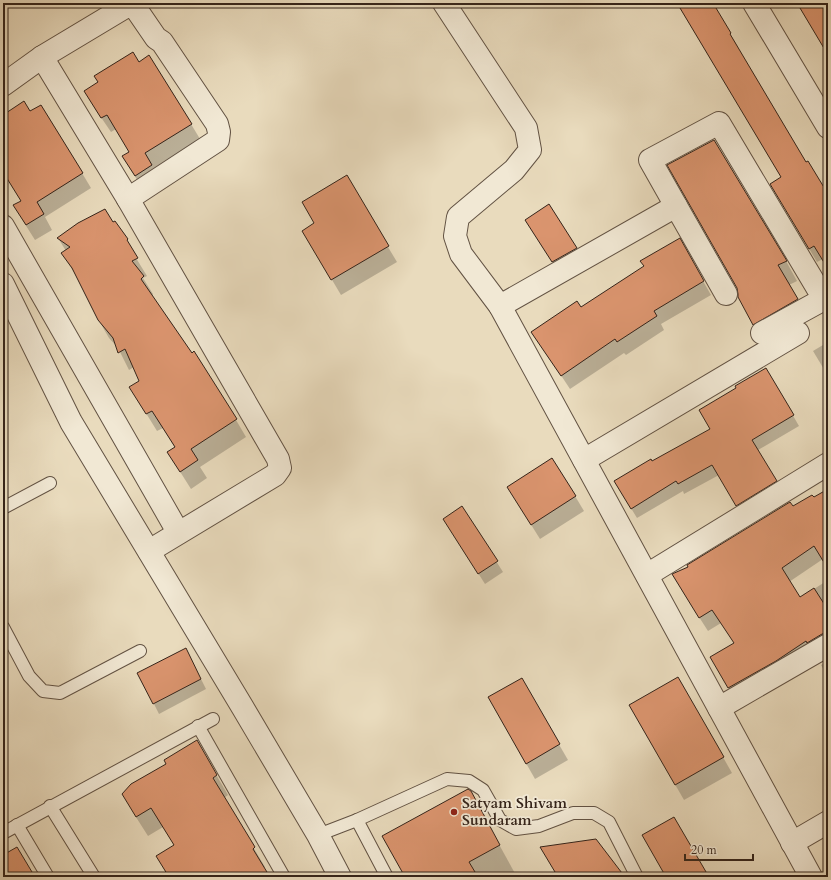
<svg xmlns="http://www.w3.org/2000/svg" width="831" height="880" font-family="Cardo,serif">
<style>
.shadow{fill:#0003}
.building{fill:#da946e;stroke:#35241a}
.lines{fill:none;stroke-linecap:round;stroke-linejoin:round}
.service-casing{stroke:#625243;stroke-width:14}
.minor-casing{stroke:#625243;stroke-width:24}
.service{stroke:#f1e8d4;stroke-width:12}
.minor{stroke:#f1e8d4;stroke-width:22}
.poi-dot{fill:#8f2418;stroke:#f1e8d4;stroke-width:1.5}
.labels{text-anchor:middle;stroke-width:3.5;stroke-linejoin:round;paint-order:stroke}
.poi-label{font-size:15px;font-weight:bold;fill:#35241a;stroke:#f1e8d4;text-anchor:start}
</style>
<rect width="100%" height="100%" fill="#e9dbbd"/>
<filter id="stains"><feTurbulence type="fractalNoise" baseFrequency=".005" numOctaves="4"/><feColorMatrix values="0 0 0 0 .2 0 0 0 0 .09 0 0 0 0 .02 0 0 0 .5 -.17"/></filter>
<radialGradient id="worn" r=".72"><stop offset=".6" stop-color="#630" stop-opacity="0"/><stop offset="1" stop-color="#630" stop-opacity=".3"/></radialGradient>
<g class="shadow">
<path d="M678 3H712L738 47 737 48 805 164 828 196V268L823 259 817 262 771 184 782 178Z"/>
<path d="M138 63 191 124 200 139 154 168 160 180 144 191 123 157 130 152 116 129 111 132 94 107Z"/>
<path d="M30 113 82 173 91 188 45 217 52 230 35 240 23 221 22 202 7 178 3 181V116Z"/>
<path d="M669 165 786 261 797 281 789 285 809 319 765 344 739 297 738 287Z"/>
<path d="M346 177 397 262 341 295 303 231 315 223Z"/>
<path d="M113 223 127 240 137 257 136 258 147 276 143 278 153 294 152 296 236 420 246 437 200 467 207 478 191 489 179 470 175 448 163 428 157 431 141 405V381L134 367 129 370 118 348 109 338 98 319 78 279 62 253 66 251 58 238Z"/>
<path d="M532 230 576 248 582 258 559 272Z"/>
<path d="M679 239 711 295 661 324 664 330 626 355 624 353 570 389 533 333 581 309 645 267Z"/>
<path d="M828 342V376L813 351Z"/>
<path d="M766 369 799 426 758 450 782 491 743 515 719 475 684 494 683 491 637 518 615 482 711 429Z"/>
<path d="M828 490V567L823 559 789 582 800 598 828 580V649L737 701 711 657 734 643 721 623 708 631 681 589 690 568 792 508 813 499Z"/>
<path d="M575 496 584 511 540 539 517 502Z"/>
<path d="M462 507 503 572 485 584 450 529Z"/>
<path d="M191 659 206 689 159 714 154 704Z"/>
<path d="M828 661V677L821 665Z"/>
<path d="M678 678 732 773 684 800 630 706Z"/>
<path d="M521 679 568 760 535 779 489 698Z"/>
<path d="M197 742 228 795 224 798 265 867 263 869 268 877H169L175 846 163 827 148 836 134 814 167 764Z"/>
<path d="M470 792 517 877H406Z"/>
<path d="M664 871 708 877H654Z"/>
</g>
<g class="building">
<path d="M677 3H713L731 33 730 34 806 162 808 161 828 194V269L814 246 809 249 770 184 781 177Z"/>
<path d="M797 3H828V55Z"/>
<path d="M133 52 139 62 149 55 192 124 145 153 152 165 135 176 122 156 129 152 107 115 101 118 84 91 98 82 94 76Z"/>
<path d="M24 101 30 111 41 105 83 173 37 202 44 214 26 225 13 205 21 201 3 172V115Z"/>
<path d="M714 140 787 261 778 265 798 299 753 325 738 297V294L737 288 667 165Z"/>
<path d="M347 175 389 246 331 280 302 231 314 223 302 202Z"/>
<path d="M549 204 577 248 552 262 525 220Z"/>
<path d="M105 209 113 222 115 221 128 239 127 240 138 258 132 261 144 276 141 279 192 353 194 351 237 419 191 449 198 460 180 472 167 452 175 447 152 411 146 414 129 387 139 381 125 349 118 353 113 338 98 320 72 268 61 253 70 247 57 238 78 223Z"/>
<path d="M680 238 704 281 654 311 657 316 617 342 615 339 561 376 531 332 577 301 581 307 644 266 640 261Z"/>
<path d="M766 368 794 415 752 440 777 481 736 506 712 465 678 484 676 481 631 509 614 481 651 459 652 461 710 429 699 410 736 388 735 386Z"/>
<path d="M552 458 576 496 531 525 507 487Z"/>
<path d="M828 489V569L814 546 782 568 800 597 814 588 828 610V633L822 634 807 643 806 641 776 661 728 688 710 657 734 643 712 610 699 618 672 574 688 567 687 565 790 502 793 506 812 495 814 497Z"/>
<path d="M462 506 498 561 478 574 443 519Z"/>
<path d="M186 648 201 679 153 704 137 673Z"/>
<path d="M678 677 724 757 675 785 629 705Z"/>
<path d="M522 678 560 744 526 764 488 697Z"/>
<path d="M197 740 217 775 213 778 255 847 253 849 270 877H169L156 856 174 845 151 808 136 817 122 794 131 784 166 764 164 760Z"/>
<path d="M468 789 471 791 500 845 469 862 478 877H405L382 836Z"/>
<path d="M674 817 709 877H666L642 835Z"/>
<path d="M596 839 625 877H558L540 847Z"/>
<path d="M17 847 35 877H3V855Z"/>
</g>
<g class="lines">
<defs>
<g id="service">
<path d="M3 508 50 483"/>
<path d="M3 627 29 676 43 691 60 693 140 651"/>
<path d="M198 726 284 877"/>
<path d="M50 806 94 877"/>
<path d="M357 820 387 877"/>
<path d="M17 825 48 877"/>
<path d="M3 833 213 719"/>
<path d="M318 835 357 820 447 779 469 781 483 790 500 820 516 829 539 826 573 813H594L609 822 637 877"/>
</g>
<g id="minor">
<path d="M444 3 526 128 530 150 514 170 458 217 455 236 461 254 500 306 811 877"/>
<path d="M754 3 828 127"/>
<path d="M42 57 128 199 278 459 280 468 275 475 149 551"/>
<path d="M3 85 42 57 132 3 156 38 162 42 217 124 219 132 218 140 128 199"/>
<path d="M676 206 726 294"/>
<path d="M3 226 178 532"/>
<path d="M3 284 71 422 243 708 318 835 340 877"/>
<path d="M500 306 676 206 650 160 719 123 824 299 762 333"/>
<path d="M584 460 798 333"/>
<path d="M647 575 828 464"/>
<path d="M719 708 828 645"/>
<path d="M792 843 828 822"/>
</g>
</defs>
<use href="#service" class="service-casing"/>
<use href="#minor" class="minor-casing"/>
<use href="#service" class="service"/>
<use href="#minor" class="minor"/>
</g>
<circle class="poi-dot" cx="454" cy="812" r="4"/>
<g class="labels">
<g class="poi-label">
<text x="462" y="808">Satyam Shivam<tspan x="462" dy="17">Sundaram</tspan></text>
</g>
</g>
<rect width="831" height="880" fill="none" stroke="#e9dbbd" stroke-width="16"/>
<rect x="4" y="4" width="823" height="872" fill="none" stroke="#35241a" stroke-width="2"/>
<rect x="8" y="8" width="815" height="864" fill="none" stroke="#35241a"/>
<path d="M685 854v6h68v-6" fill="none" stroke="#35241a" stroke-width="2"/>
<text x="691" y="854" font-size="12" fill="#35241a" stroke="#f1e8d4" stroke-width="3" paint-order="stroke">20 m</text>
<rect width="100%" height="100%" filter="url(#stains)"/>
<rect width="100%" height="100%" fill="url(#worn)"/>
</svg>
